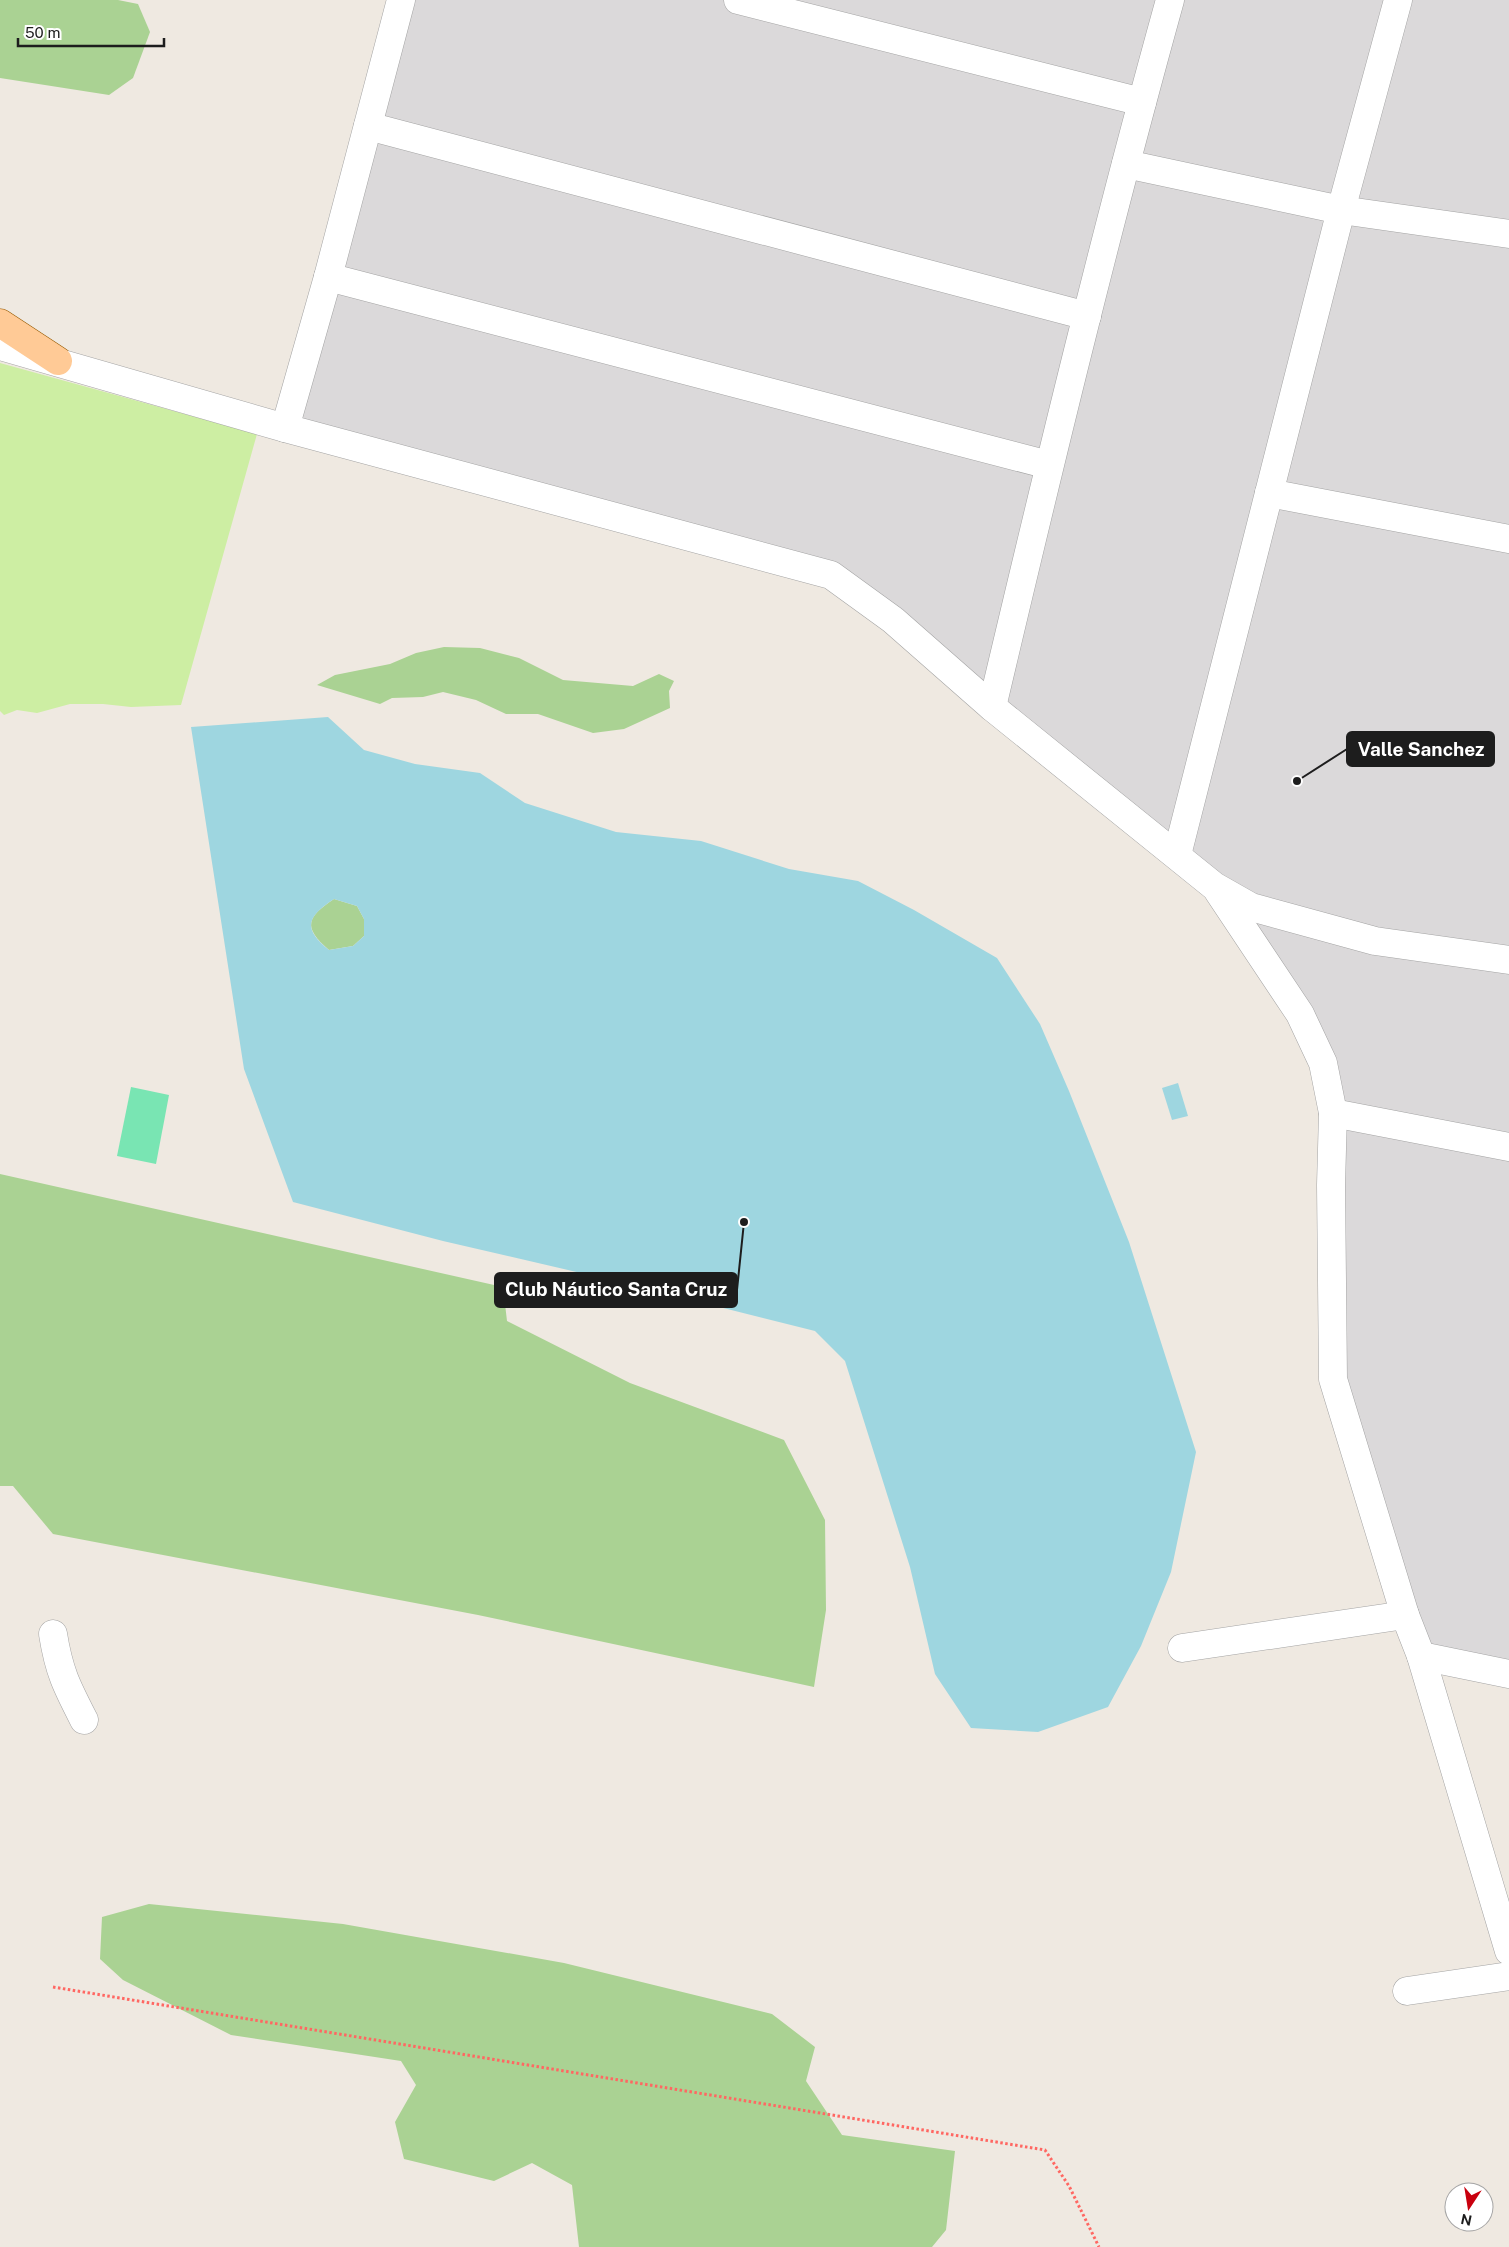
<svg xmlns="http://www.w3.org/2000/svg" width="1509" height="2247" font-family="'Public Sans',sans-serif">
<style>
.residential{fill:#dbd9da}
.grass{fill:#cdeea3}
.forest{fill:#aad293}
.pitch{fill:#79e5b3}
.water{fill:#9ed6e0;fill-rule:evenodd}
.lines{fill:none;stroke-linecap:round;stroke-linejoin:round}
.minor-casing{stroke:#a4a4a4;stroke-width:29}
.major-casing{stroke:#955900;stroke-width:29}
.path{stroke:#ff6762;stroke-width:3;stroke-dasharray:2.5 2.5;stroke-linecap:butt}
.minor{stroke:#fff;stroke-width:28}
.major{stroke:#ffca96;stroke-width:28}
.leader{fill:none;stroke:#1d1d1d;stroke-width:2}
.callout-dot{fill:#1d1d1d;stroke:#fff;stroke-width:2}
.callout{fill:#1d1d1d;stroke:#1d1d1d;stroke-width:2}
.callout-label{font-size:19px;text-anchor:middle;font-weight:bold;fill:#fff}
</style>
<rect width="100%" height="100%" fill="#efe9e1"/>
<path class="residential" d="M399 0H1509V1674L1423 1656 1338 1379 1317 1059 1214 886 831 575 285 428Z"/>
<path class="grass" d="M0 363 257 434 181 705 131 707 103 704H70L37 713 17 710 4 715 0 711Z"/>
<g class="forest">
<path d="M0 0H118L138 4 150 32 133 78 109 95 0 78Z"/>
<path d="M444 647 480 648 519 658 563 680 633 686 659 674 674 681 669 691 670 708 624 729 593 733 538 714H506L476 700 443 692 423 697 392 698 380 704 317 685 335 675 390 664 416 653Z"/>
<path d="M334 899 357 906 364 919V936L353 946 329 950C302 927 307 917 334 899Z"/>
<path d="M0 1174 503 1287 507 1321 630 1383 784 1440 825 1520 826 1610 814 1687 478 1615 53 1534 13 1486H0Z"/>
<path d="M149 1904 343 1924 564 1963 772 2014 815 2047 806 2081 842 2135 955 2151 946 2230 932 2247H579L572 2185 532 2163 494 2181 404 2159 395 2122 416 2085 401 2061 231 2035 123 1980 100 1959 102 1917Z"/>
</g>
<path class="pitch" d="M131 1087 169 1095 156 1164 117 1156Z"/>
<g class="water">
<path d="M328 717 364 750 415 764 480 773 525 803 616 832 701 841 789 869 858 881 914 910 997 958 1040 1024 1069 1091 1129 1242 1196 1452 1171 1572 1141 1646 1108 1707 1038 1732 971 1728 935 1674 910 1567 845 1361 815 1331 624 1283 443 1241 293 1202 244 1069 191 727ZM334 899 357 906 364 919V936L353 946 329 950C302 928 307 917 334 899Z"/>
<path d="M1178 1083 1188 1116 1172 1120 1162 1088Z"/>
</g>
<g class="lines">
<defs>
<g id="minor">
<path d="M738 0 1142 102"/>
<path d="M368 126 1087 316"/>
<path d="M1126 164 1341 210 1509 234"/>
<path d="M328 277 1049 465"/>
<path d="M0 346 285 428 831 575 893 620 992 707 1214 886 1251 907 1375 941 1509 960"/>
<path d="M285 428 328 277 401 0"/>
<path d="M1269 493 1509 539"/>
<path d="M992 707C1048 470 1105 234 1170 0"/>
<path d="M1177 855 1341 210 1398 0"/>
<path d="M1218 891 1300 1014 1323 1063 1333 1113 1331 1185 1333 1379 1405 1615 1421 1656 1509 1951"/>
<path d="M1333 1113 1509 1147"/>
<path d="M53 1634C59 1672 67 1687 84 1720"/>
<path d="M1182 1648 1405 1615"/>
<path d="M1421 1656 1509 1674"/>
<path d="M1407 1991 1509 1976"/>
</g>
<path id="major" d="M0 323 58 361"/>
</defs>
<use href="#minor" class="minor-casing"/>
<use href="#major" class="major-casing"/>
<path class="path" d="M53 1987 1045 2150 1069 2186 1099 2247"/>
<use href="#minor" class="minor"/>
<use href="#major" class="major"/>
</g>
<path class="leader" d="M1297 781L1347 749M744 1222L737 1290"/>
<g class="callout-dot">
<circle cx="1297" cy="781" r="5"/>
<circle cx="744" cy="1222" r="5"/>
</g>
<g class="callout">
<rect x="1347" y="732" width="147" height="34" rx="5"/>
<rect x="495" y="1273" width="242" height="34" rx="5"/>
</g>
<g class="callout-label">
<text x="1421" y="756">Valle Sanchez</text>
<text x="616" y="1296">Club Náutico Santa Cruz</text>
</g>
<g transform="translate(1469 2207) rotate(192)"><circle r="24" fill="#ffffff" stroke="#a5a5a5"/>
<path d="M0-4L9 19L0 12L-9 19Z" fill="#c9000e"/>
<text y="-8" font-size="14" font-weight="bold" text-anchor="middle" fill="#1d1d1d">N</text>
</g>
<path d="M18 38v8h146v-8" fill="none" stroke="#1d1d1d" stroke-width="2.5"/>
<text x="25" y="38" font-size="15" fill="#1d1d1d" stroke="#ffffff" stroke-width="4" paint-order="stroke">50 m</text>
</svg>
